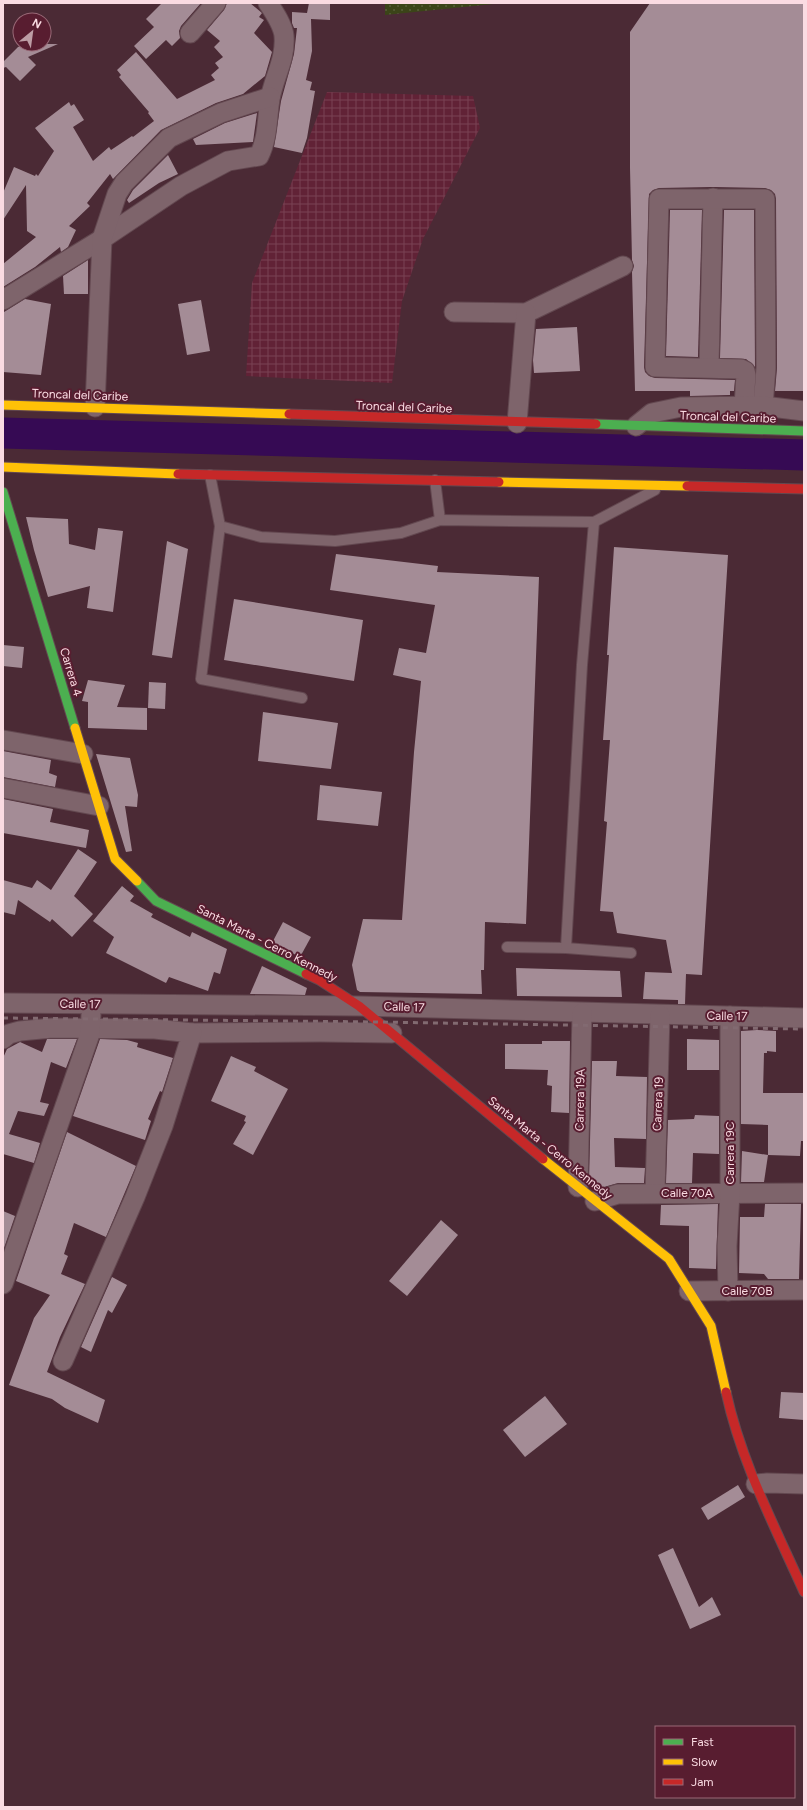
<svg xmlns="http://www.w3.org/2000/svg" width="807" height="1810" font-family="Figtree,sans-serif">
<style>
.industrial{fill:url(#industrial-grid)}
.grass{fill:url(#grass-dots)}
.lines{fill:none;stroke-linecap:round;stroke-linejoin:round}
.river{stroke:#360a54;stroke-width:31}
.building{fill:#a48c96}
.lane-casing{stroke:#634850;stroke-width:12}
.street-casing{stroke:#634850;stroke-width:21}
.fast-casing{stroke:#634850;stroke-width:11}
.slow-casing{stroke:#634850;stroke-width:11}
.jam-casing{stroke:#634850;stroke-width:11}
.lane{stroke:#7e646b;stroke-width:10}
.street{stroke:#7e646b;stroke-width:19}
.fast{stroke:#4caf50;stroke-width:9}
.slow{stroke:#ffc107;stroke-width:9}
.jam{stroke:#c62828;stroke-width:9}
.rail{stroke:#826a71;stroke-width:3;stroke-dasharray:5 5;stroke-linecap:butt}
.labels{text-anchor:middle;stroke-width:4;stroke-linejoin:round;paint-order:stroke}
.street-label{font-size:12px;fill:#fadbe2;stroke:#581d30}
</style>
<defs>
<pattern id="industrial-grid" width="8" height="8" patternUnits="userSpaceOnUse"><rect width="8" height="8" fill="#612236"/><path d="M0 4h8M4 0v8" fill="none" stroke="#794253"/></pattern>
<pattern id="grass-dots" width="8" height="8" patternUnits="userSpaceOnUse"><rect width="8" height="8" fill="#3b4418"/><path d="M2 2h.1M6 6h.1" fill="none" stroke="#585e39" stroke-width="1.8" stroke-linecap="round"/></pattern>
</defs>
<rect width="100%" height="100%" fill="#4b2a35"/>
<path class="industrial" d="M327 92 473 96 480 128 423 239 402 301 392 383 246 376 252 283Z"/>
<path class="grass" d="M385 3H503L385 15Z"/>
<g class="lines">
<path class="river" d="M3 433 804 455"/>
</g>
<g class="building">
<path d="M162 3H201L181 26 179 31 180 38 172 46 166 40 146 59 134 46 154 27 146 19Z"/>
<path d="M227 3H250L262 13 259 17 264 20 254 33 272 52 265 76 243 94 216 103 161 130 113 179 110 174 87 203 90 206 69 226 76 230 68 247 61 252 60 247 35 267 3 287V264L36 237 27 231 26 185 3 220V193L14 167 35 176 36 174 38 176 54 151 35 128 69 102 71 106 74 104 84 120 73 127 93 161 109 147 111 150 132 136 133 137 154 121 148 113 149 112 119 77 121 75 117 70 136 52 177 99 215 80 211 75 219 68 215 63 223 57 214 47 220 41 207 30 224 10Z"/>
<path d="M309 3H330V20L311 19 312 51 306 80 312 82 310 90 315 91 307 138 302 153 274 147 281 101 294 54 297 28H294L292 23V12L307 13Z"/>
<path d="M650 3H804V391H775L777 368 776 199 775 194 771 190 765 188 713 187 659 188 653 190 649 194 644 367 645 372 649 376 655 378 735 380 734 391H730V395L690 396V391H635L632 272 634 266 632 260 630 168V32Z"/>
<path d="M26 44H58L28 57 36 65 20 81 6 67 3 68V62L18 47Z"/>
<path d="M257 113 253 142 196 145 193 139 225 123Z"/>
<path d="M168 155 178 174 159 183 129 203 127 200 133 190Z"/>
<path d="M670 210H702L698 357 666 356Z"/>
<path d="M724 210H754L755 367 746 359 720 358Z"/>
<path d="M88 260V294H64L63 276Z"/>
<path d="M25 299 51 304 41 375 3 372 4 312Z"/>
<path d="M201 300 210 351 187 355 178 304Z"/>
<path d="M577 327 580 371 534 373 533 360 536 329Z"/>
<path d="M26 517 68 519 69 544 95 550 98 528 123 531 113 612 87 608 90 586 48 597 34 550Z"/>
<path d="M167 541 188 549 172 658 152 655Z"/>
<path d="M614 547 728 555 702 975 686 974 685 1004H678V1000L643 999 645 972 672 973 666 940 617 933 613 912 600 911 607 822 604 821 610 740H603L609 655H607Z"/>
<path d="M336 554 438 566 437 572 539 577 526 924 485 922 484 970H481L482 994 360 992 357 990 352 965 363 919 402 920 414 752 421 681 393 675 399 648 426 653 435 605 330 590Z"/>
<path d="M234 599 363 620 354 681 224 660Z"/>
<path d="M3 645 24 647 22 668 3 666Z"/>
<path d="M88 680 125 685 117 707 147 708V730L88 728V702L82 701Z"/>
<path d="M149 682 166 683 165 709 148 708Z"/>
<path d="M263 712 338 723 331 769 258 761Z"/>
<path d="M3 751 51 760 49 773 57 776 55 787 3 777Z"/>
<path d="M96 754 130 758 138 795 137 807 125 806 132 851 126 852Z"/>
<path d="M320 785 382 792 378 826 317 820Z"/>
<path d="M3 799 53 809 50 822 89 830 86 848 3 833Z"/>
<path d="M78 849 97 862 74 896 93 914 72 937 52 919 50 922 18 900 15 915 3 912V880L32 888 37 880 51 890Z"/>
<path d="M122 886 134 896 130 901 153 914 151 917 190 937 192 932 227 949 220 974 214 972 208 991 169 977 166 983 106 953 114 937 93 921Z"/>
<path d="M283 922 311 937 300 957 272 943Z"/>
<path d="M262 966 307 988 305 995 250 994Z"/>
<path d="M516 968 620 971 622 997 517 996Z"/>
<path d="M757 1030 776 1031V1052L767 1051V1053H764L763 1093H803V1141H801L800 1156 768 1155V1125L741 1124V1031Z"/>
<path d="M47 1039H77L66 1068 51 1062 40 1102 49 1104 44 1116 18 1111 9 1134 40 1143 34 1163 3 1154V1058L7 1049 20 1042 42 1052Z"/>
<path d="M100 1039 127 1040 138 1043 137 1047 173 1058 162 1092 160 1091 148 1119 151 1121 145 1140 73 1116Z"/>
<path d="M687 1039 719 1040V1070H687Z"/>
<path d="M542 1041H570L569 1113 551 1112 552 1086 547 1085 548 1070 505 1069V1044H542Z"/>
<path d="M231 1056 256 1067 254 1071 288 1089 253 1155 233 1144 246 1122 244 1121 246 1116 211 1101Z"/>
<path d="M592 1061H617L616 1076 647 1077 646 1139 614 1138 615 1167 645 1168 644 1183H618L604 1187H597L589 1181Z"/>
<path d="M695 1115 719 1116V1154L693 1153 692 1183H666L668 1120 694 1119Z"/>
<path d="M67 1132 136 1166 106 1237 74 1223 64 1254 68 1256 61 1274 85 1284 60 1337 47 1372 105 1400 98 1423 65 1408 52 1399 9 1385 34 1318 50 1295 16 1281Z"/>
<path d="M742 1151 768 1155 764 1182H741Z"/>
<path d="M718 1204 716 1269 689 1268V1226L660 1225 661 1205Z"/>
<path d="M765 1204H801L799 1279H768L764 1274 739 1273 740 1217H764Z"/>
<path d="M3 1211 15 1216 3 1251Z"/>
<path d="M441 1220 458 1235 407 1296 389 1281Z"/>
<path d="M112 1277 127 1285 112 1313 108 1310 91 1352 81 1347Z"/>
<path d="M781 1392 804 1393V1420L779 1418Z"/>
<path d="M545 1396 567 1424 525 1457 503 1430Z"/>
<path d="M738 1485 745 1497 708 1520 701 1508Z"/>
<path d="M673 1548 699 1607 712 1597 721 1615 690 1629 658 1555Z"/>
</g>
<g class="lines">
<defs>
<g id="lane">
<path d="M210 475 220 526 261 537 335 541 401 533 440 520 594 522 655 490"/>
<path d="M435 480 440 520"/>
<path d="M220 526 201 679 302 698"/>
<path d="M507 947 566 948 631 953"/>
<path d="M566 948 582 665 594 522"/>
</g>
<g id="street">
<path d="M190 33 216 3"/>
<path d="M3 300 102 239 181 186 228 161 259 156C268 138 267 118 270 99 274 77 286 59 284 36 283 25 274 12 268 3"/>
<path d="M454 312 526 313 623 266"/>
<path d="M709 367 713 198"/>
<path d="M744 406 746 375 745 371 741 369 655 367 659 199H765L766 368 763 406"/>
<path d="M95 407 102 239 117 194 124 183 169 138 221 113 270 97"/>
<path d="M517 423 526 313"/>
<path d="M636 426 652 413 681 407 763 406 804 411"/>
<path d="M3 740 83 754"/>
<path d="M3 788 99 806"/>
<path d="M3 1003 359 1006 804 1018"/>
<path d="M192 1033 321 1032 392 1033"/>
<path d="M3 1039 9 1034 20 1031 52 1028 155 1029 192 1033 163 1126 135 1197 63 1361"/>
<path d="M578 1187 582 1013"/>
<path d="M655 1193 660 1015"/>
<path d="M595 1201 618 1194 804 1193"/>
<path d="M3 1284 90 1034 91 1015"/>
<path d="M689 1291 804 1290"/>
<path d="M728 1291 727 1246 730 1193V1016"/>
<path d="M756 1484 767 1483 804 1484"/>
</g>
<g id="fast">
<path d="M596 424 804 431"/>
<path d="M3 492 75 728"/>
<path d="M137 881 156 901 306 974"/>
</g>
<g id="slow">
<path d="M3 405 289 414"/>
<path d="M3 467 178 474"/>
<path d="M499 482 687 486"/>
<path d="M75 728 115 859 137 881"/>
<path d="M543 1159 669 1259 711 1326 726 1392"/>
</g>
<g id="jam">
<path d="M289 414 596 424"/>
<path d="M178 474 499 482"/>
<path d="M687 486 804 489"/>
<path d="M306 974 319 980 359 1006 543 1159"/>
<path d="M726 1392C741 1462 775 1527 804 1592"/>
</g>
</defs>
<use href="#lane" class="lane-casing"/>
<use href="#street" class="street-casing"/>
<use href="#fast" class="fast-casing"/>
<use href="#slow" class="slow-casing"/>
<use href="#jam" class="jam-casing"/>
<use href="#lane" class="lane"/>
<use href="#street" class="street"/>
<use href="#fast" class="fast"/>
<use href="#slow" class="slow"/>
<use href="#jam" class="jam"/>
<path class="rail" d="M3 1018 379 1022 804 1029"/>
</g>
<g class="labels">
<g class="street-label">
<text transform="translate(80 395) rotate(2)" y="4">Troncal del Caribe</text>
<text transform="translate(404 407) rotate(2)" y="4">Troncal del Caribe</text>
<text transform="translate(728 417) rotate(2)" y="4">Troncal del Caribe</text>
<text transform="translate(71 672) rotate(73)" y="4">Carrera 4</text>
<text transform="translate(267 943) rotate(27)" y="4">Santa Marta - Cerro Kennedy</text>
<text transform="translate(80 1004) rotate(1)" y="4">Calle 17</text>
<text transform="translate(404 1007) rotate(2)" y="4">Calle 17</text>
<text transform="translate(727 1016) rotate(1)" y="4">Calle 17</text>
<text transform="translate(580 1100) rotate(-89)" y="4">Carrera 19A</text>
<text transform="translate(658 1104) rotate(-88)" y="4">Carrera 19</text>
<text transform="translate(550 1148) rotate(39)" y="4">Santa Marta - Cerro Kennedy</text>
<text transform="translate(730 1153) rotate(-90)" y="4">Carrera 19C</text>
<text x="687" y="1197">Calle 70A</text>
<text x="747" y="1295">Calle 70B</text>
</g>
</g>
<rect width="807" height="1810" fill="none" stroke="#fadbe2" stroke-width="8"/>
<rect x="655" y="1726" width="140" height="72" fill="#581d30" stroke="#996977"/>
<rect x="663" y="1739" width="20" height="6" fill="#4caf50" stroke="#996977"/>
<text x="691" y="1746" font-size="12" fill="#fadbe2">Fast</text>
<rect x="663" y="1759" width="20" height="6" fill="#ffc107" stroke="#996977"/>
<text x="691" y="1766" font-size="12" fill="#fadbe2">Slow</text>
<rect x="663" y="1779" width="20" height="6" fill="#c62828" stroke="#996977"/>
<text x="691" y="1786" font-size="12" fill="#fadbe2">Jam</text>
<g transform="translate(32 32) rotate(29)"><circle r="19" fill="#581d30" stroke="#996977"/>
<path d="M0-3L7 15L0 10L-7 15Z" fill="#bd9da5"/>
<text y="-6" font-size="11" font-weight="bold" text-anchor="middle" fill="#fadbe2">N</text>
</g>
</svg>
